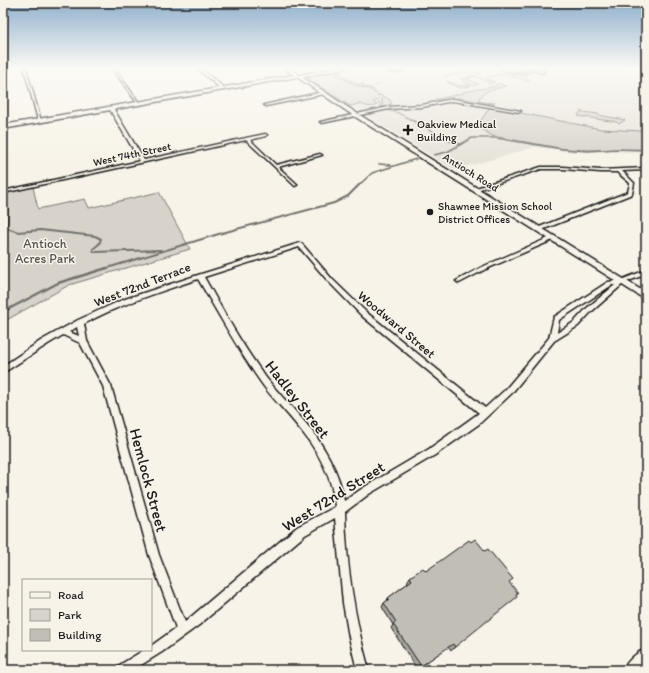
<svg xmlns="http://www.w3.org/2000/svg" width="649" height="673" font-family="Itim,sans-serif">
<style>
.built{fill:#e6e3d9}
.green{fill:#d7d3cb;stroke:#7a7874}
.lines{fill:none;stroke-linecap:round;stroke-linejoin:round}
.stream-far3{stroke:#72716c;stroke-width:1}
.stream-far2{stroke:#72716c;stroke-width:1.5}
.stream-far1{stroke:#72716c;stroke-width:2}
.stream{stroke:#72716c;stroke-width:2.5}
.street-casing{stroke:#1c1c1c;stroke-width:3}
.secondary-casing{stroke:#1c1c1c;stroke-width:3}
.street{fill:#f7f3e8;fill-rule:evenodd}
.secondary{fill:#f7f3e8;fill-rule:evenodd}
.wall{fill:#a5a39c;stroke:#1c1c1c}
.shaded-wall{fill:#86857f;stroke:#1c1c1c}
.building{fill:#c0beb5;stroke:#1c1c1c}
.poi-dot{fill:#1c1c1c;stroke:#f7f3e8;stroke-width:1.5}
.labels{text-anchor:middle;stroke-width:3;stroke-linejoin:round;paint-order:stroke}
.far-poi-label{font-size:11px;fill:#1c1c1c;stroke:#f7f3e8;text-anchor:start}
.far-street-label{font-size:11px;fill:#1c1c1c;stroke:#f7f3e8}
.park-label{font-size:13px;fill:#545351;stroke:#f7f3e8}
.street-label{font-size:13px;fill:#1c1c1c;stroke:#f7f3e8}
.near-street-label{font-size:16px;fill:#1c1c1c;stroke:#f7f3e8}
</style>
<rect width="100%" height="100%" fill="#f7f3e8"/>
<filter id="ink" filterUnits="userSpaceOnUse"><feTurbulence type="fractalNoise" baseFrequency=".025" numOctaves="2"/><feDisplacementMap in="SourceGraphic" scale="8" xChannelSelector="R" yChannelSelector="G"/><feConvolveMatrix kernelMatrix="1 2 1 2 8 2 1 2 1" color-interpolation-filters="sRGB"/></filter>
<g filter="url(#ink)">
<path class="built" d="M353 68H646V125L642 124V131L646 137V152H573L535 147 455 170 349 105 330 72Z"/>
<g class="green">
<path d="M453 68H461L477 73V75L480 74 477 73 481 72 479 70H490L492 68 512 75 527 74 525 68 534 71 526 76 531 82 522 79 524 77 522 75 521 78 499 75 488 77 487 79 495 82 490 84 476 76 466 79 479 84 460 88 447 82 448 81 459 86 470 84 460 79 474 76 465 72 445 76 463 72Z"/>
<path d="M342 70 344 71 337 73 357 84H364L361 86 374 89 373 92 389 99 392 104 381 107 377 100 373 102 377 105C370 108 367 106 360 104 356 104 354 106 350 106L307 78Z"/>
<path d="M496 84H500L506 86 487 91 478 99 482 102 495 103 493 104 459 98 440 100 435 99H438L464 93 463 92 497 86Z"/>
<path d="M490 107 601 129 642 131 646 137V149L588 150 565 149 492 136 477 126Z"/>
<path d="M581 111 582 112 598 114V115L625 120 619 124 617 122 578 116Z"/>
<path d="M33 187 38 209 85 199 89 208 159 192 190 249 69 285 3 322V193Z"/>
</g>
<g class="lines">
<g class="stream-far3">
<path d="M331 72 355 85 372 90 379 96"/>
<path d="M488 81 491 80"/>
<path d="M376 85H378"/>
<path d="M382 98V105"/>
<path d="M386 110 395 112"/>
<path d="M394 111 412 120"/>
</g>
<g class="stream-far2">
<path d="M410 119 452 142 460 144"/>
<path d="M434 155 447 152 472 138H496L562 149 588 151 615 149 646 150"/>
<path d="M379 164 391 165"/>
<path d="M358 186 372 173 416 159"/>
</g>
<g class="stream-far1">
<path d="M8 208 7 228 18 232 40 230 95 236 101 239 99 244 93 249 94 252 161 250"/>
<path d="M104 269 222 233 334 203 348 196 359 185"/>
</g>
<path class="stream" d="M3 312 58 283 107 268"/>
<defs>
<g id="street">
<path d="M24 68H26L41 121 38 120Z"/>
<path d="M112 68H114L140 104H138Z"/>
<path d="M197 68H200L223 87V89H221Z"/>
<path d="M529 68H533L544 72 541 73Z"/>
<path d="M323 92 324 94 266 106 264 105Z"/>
<path d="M453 99 521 111 519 112 453 101 422 107 389 109 322 123 320 122 389 107 422 105Z"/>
<path d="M111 107 113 108 144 160 265 134 267 135 266 136 250 140 276 165 320 154 322 155 278 167 297 184V185L295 186 246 140 3 193V191L140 161 109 108Z"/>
<rect x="642" y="128" width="4" height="2"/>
<path d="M541 167H563L600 170 646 168V170L622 171 634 183 632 194 539 231 537 230V228L628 192 630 183 617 172H600L563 169H541L477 190 473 189Z"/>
<path d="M553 236 556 238 555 239 486 269 461 282 459 283 456 281 482 267Z"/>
<path d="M300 243 302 244 332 279 366 312 485 408 505 390 549 338 554 317 608 282 621 280 646 270V274L624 283 591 312 578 326 554 341 511 394 479 424 435 455 369 494 345 512C346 564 355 620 369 670H357L349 637 343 603 335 518 305 535 199 625 162 652 133 670H116L118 666 144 650H151V646L176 628 149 555 103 386 80 343 63 335 48 344 3 373V366L42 340 78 320 122 300 198 275ZM299 247 328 281 362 316 479 413 429 449 363 488 344 501C340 472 322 442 303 420 291 406 278 393 267 379 243 347 223 311 204 277ZM198 279C218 313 237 348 260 381 270 396 284 409 295 423 315 446 333 476 335 507L297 527 185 622 159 555 111 386 87 341 84 324C120 304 160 292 198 279ZM612 285H615L587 308 574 322 557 333 559 320ZM77 327 79 336 69 332Z"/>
</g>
<g id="secondary">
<path d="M284 68H289L299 75 337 68H346L302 77 358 114 646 293V300L354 116 297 77 3 129V125L294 75Z"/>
<path d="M646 649V669L645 670H623C627 661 637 652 646 649Z"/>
</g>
</defs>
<use href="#street" class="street-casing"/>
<use href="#secondary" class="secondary-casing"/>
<use href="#street" class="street"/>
<use href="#secondary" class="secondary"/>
</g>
<g class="wall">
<path d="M379 68H406V71L392 74Z"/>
<path d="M497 68H534L533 71 516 75Z"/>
<path d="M535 68H549L542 70Z"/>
<path d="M426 571 509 582 455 647 451 651 448 647 417 669 391 628 393 625 382 607 384 603 387 601 388 598 408 583 407 582 410 577Z"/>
</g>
<g class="shaded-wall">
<path d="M399 68H406V71L392 74V69Z"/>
<path d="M534 68 533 71 516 75 517 72Z"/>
<path d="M542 68H549L542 70Z"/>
</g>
<g class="building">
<path d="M390 68H399L392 69Z"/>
<path d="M506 68H534L517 72Z"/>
<path d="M475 539 485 551 488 549 513 579 509 582 518 593 516 594 517 597 455 647 453 644 421 666 393 624 396 622 384 603 389 599 388 598 412 580 410 577 423 568 426 571 469 540 471 542Z"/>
</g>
</g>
<linearGradient id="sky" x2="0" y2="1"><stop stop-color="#90b0cc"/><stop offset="0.42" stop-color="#fbfaf5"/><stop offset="1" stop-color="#fbfaf5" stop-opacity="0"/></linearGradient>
<rect width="649" height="162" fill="url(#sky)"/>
<g class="poi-dot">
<path d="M406 124h4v4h4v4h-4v4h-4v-4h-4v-4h4z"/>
<circle cx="430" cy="212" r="4"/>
</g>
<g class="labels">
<g class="far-poi-label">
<text x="417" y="128">Oakview Medical<tspan x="417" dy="13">Building</tspan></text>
<text x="438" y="210">Shawnee Mission School<tspan x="438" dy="13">District Offices</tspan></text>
</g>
<g class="far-street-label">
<text transform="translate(132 154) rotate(-12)" y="4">West 74th Street</text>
<text transform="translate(471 172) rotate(32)" y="4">Antioch Road</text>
</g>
<g class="park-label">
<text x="45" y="248">Antioch<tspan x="45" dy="15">Acres Park</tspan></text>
</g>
<g class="street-label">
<text transform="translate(142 284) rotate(-21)" y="5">West 72nd Terrace</text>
<text transform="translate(397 324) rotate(40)" y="5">Woodward Street</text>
</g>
<g class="near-street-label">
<text transform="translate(298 399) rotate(52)" y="6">Hadley Street</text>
<text transform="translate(149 480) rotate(75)" y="6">Hemlock Street</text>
<text transform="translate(333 496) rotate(-32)" y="6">West 72nd Street</text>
</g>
</g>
<rect width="649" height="673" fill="none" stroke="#f7f3e8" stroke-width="16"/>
<rect x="8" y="8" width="633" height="657" fill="none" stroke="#1c1c1c" stroke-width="1.5" filter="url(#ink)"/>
<rect x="22" y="579" width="130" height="72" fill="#f7f3e8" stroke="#9f9d96"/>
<rect x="30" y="592" width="20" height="6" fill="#f7f3e8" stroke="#9f9d96"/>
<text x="58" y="599" font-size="12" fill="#1c1c1c">Road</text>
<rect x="30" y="609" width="20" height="12" fill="#d7d3cb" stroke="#9f9d96"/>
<text x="58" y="619" font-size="12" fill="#1c1c1c">Park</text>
<rect x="30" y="629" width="20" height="12" fill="#c0beb5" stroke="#9f9d96"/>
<text x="58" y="639" font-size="12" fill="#1c1c1c">Building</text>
</svg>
